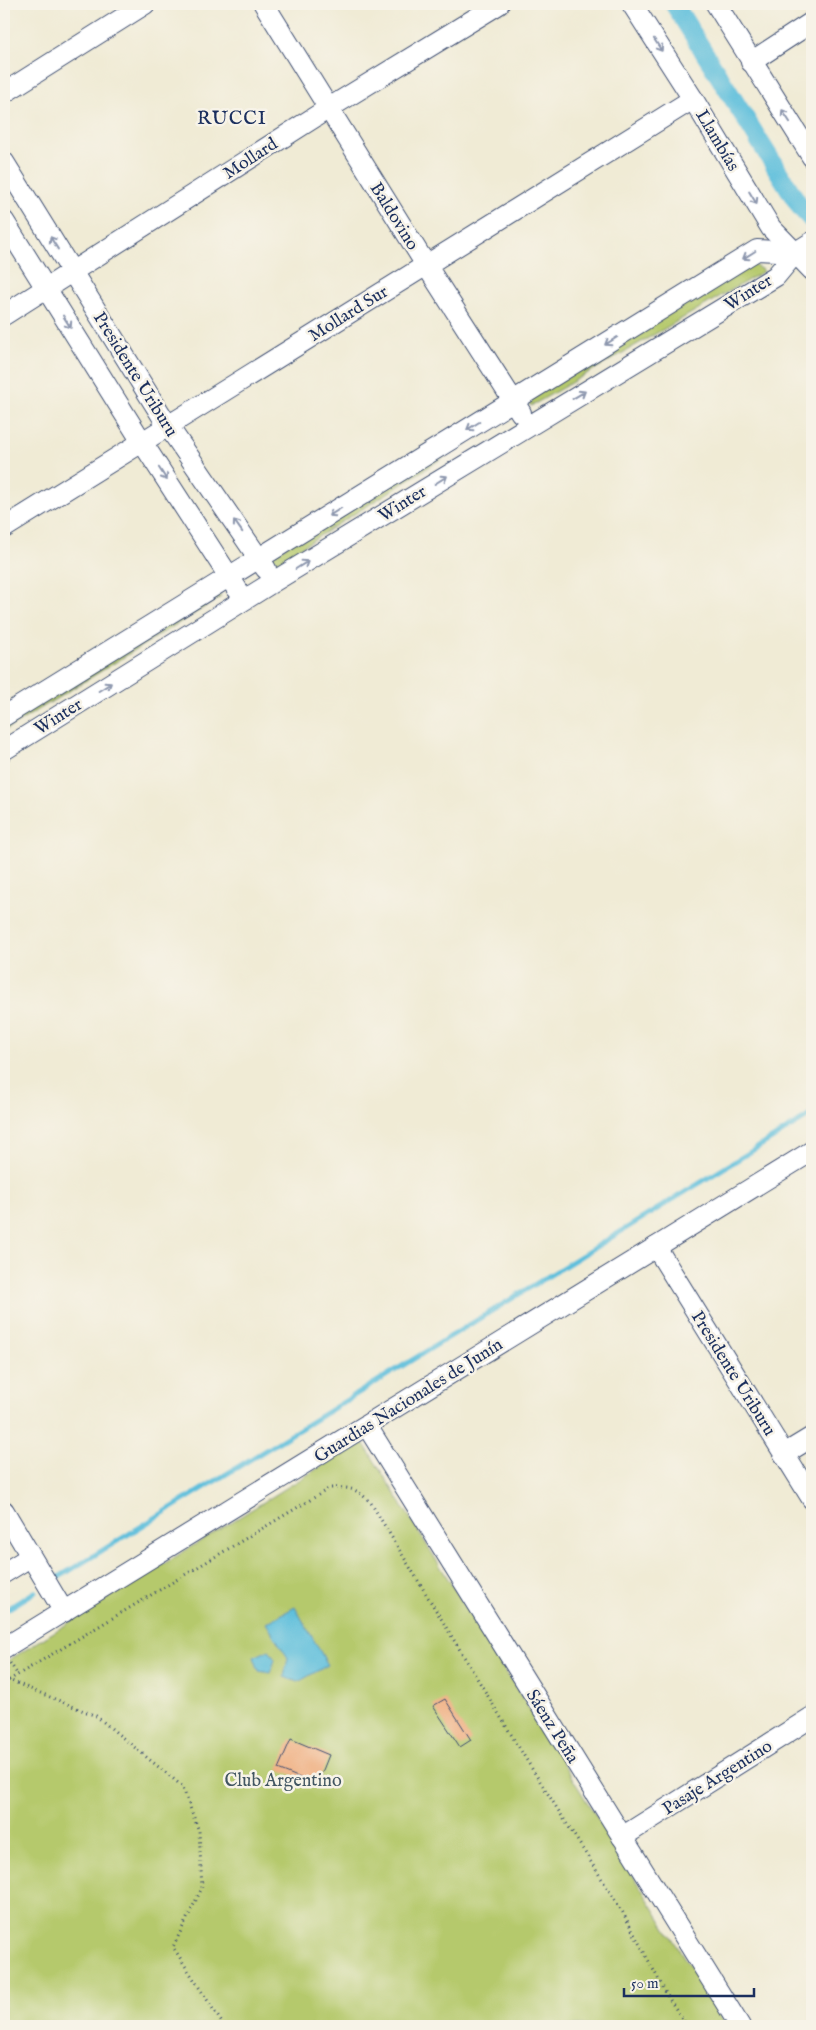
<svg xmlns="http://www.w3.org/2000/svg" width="816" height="2030" font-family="'IM FELL English',serif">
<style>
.green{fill:#b5c96c;stroke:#687c65}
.water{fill:#5ebfdc;stroke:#3c779d}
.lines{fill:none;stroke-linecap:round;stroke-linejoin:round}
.stream{stroke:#5ebfdc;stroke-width:5}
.canal{stroke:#5ebfdc;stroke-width:19}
.building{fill:#efa978}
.minor-casing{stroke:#3b4b70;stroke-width:22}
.path{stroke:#3b4b70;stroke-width:3;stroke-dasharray:1 4;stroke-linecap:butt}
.minor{stroke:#fff;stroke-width:20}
.oneway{stroke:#8d97ae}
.labels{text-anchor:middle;stroke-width:5;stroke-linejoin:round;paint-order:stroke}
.street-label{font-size:18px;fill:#1b2f5e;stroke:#f7f3e8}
.park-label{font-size:18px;fill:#425662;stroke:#f7f3e8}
.neighbourhood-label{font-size:19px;letter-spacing:1px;fill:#1b2f5e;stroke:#f7f3e8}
</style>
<rect width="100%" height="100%" fill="#f7f3e8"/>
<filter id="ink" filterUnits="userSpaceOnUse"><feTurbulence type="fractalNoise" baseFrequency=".02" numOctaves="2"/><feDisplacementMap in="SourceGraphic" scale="10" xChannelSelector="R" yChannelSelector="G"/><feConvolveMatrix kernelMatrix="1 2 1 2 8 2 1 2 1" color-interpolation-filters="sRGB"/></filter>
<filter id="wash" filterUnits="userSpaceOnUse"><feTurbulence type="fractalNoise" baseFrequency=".0096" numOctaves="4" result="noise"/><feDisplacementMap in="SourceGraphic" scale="20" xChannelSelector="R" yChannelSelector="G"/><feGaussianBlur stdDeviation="1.12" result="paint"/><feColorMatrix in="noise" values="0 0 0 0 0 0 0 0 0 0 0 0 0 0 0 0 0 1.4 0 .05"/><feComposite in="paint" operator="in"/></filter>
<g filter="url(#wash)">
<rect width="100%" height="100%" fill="#f0ebd5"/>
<g class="green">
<path d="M751 263 764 271 531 406 524 396Z"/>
<path d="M498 412 503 420 275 564 270 556Z"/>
<path d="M214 586 221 597 4 731V716Z"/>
<path d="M362 1441 727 2026H4V1663Z"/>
</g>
<g class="water">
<path d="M295 1607 328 1665 298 1682 284 1677 288 1658 266 1623Z"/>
<path d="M269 1650 275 1660 270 1673 259 1671 254 1657Z"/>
</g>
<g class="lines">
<g class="stream">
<path d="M59 1577 812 1114"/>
<path d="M4 1611 35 1592"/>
</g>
<path class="canal" d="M674 4 801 208 812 220"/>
</g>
<g id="blocks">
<g class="building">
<path d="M445 1699 471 1740 460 1747 433 1706Z"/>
<path d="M291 1739 329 1755 317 1785 278 1769Z"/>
</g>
</g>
</g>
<g filter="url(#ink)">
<use href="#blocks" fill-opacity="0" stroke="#3b4b70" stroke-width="1"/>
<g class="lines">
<defs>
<g id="minor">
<path d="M264 4 426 265 521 413"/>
<path d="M632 4 693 99 771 228 812 270"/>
<path d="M716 4 812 157"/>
<path d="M751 62 812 22"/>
<path d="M4 93 145 4"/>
<path d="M4 162 168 426 266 569"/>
<path d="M4 221 142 442 237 589"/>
<path d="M4 315 329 108 499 4"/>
<path d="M4 528 693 99"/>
<path d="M4 716 757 250 796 252"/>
<path d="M4 750 273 582 776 276 796 252 812 242"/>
<path d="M656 1247 812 1499"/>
<path d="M367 1426 740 2026"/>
<path d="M784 1454 812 1437"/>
<path d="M4 1511 64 1612"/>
<path d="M4 1573 30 1557"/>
<path d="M4 1648 812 1151"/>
<path d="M622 1837 812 1717"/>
</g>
</defs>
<use href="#minor" class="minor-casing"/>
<g class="path">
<path d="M10 1663 18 1675"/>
<path d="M9 1680 330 1488C351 1487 356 1488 371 1503L529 1764 622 1911 668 1997 687 2026"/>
<path d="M4 1684 9 1680 96 1716 182 1786 199 1831 202 1888 173 1947 224 2026"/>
</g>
<use href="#minor" class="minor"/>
</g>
<defs><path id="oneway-shaft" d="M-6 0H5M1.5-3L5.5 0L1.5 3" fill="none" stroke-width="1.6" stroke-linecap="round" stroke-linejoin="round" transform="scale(1.25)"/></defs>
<g class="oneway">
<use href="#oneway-shaft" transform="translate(658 45) rotate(57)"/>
<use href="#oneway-shaft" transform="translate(786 116) rotate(-123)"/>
<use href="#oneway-shaft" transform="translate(753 198) rotate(59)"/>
<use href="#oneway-shaft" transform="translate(54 243) rotate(-122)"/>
<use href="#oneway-shaft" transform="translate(749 255) rotate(148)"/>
<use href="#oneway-shaft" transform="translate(67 322) rotate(58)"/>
<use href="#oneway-shaft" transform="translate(611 341) rotate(148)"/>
<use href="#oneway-shaft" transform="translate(579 395) rotate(-31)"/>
<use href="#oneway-shaft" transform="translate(473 426) rotate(148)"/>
<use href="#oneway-shaft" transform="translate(163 474) rotate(57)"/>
<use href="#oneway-shaft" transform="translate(441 480) rotate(-32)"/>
<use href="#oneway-shaft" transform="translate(335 512) rotate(148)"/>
<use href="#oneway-shaft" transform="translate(238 526) rotate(-125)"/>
<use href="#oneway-shaft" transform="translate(302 565) rotate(-32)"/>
<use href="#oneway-shaft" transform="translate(105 687) rotate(-32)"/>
</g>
</g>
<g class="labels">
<g class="street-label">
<text transform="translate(718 140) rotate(59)" y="6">Llambías</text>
<text transform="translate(250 158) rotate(-33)" y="6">Mollard</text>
<text transform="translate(395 216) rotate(58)" y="6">Baldovino</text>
<text transform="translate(748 292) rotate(-32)" y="6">Winter</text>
<text transform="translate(348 313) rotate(-32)" y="6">Mollard Sur</text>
<text transform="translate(136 374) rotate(58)" y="6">Presidente Uriburu</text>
<text transform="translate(402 503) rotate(-32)" y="6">Winter</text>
<text transform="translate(58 716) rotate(-32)" y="6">Winter</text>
<text transform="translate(734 1373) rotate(58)" y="6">Presidente Uriburu</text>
<text transform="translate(408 1400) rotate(-32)" y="6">Guardias Nacionales de Junín</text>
<text transform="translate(553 1726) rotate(58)" y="6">Sáenz Peña</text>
<text transform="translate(717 1777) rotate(-32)" y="6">Pasaje Argentino</text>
</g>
<g class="park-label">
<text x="283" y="1786">Club Argentino</text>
</g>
<g class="neighbourhood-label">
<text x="232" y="124">RUCCI</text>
</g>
</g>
<rect width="816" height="2030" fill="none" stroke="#f7f3e8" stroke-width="20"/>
<path d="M624 1988v8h130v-8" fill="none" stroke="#1b2f5e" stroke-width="2.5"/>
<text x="631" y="1988" font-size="15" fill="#1b2f5e" stroke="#f7f3e8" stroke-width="4" paint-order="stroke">50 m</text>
</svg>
